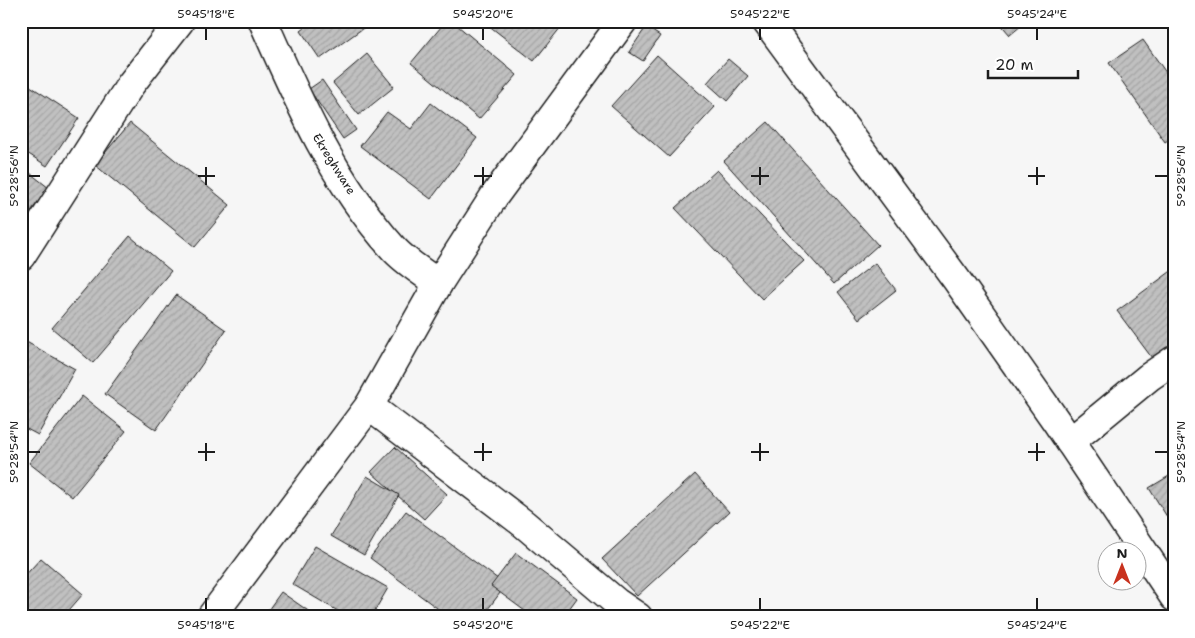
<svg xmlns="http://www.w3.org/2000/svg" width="1195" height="638" font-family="'Shantell Sans',sans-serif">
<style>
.building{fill:url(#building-hatch);stroke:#1c1c1c}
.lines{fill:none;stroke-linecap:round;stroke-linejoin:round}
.street-casing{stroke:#1c1c1c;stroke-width:31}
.secondary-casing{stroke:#1c1c1c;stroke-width:31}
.street{stroke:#fff;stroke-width:28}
.secondary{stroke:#fff;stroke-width:28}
.ticks{fill:none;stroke:#1c1c1c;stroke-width:2}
.labels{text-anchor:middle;stroke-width:4;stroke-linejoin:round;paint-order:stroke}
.street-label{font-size:12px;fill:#1c1c1c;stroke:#fff}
.neatline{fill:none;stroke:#1c1c1c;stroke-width:2}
.ticks-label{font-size:12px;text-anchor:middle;fill:#1c1c1c}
</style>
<defs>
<pattern id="building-hatch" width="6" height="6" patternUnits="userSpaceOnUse" patternTransform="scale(1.25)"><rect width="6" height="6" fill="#c0c0c0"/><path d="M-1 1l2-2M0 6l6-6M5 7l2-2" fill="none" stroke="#a4a4a4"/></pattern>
</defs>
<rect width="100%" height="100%" fill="#f6f6f6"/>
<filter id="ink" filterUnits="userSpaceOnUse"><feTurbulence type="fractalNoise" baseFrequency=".02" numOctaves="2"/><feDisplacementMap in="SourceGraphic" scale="10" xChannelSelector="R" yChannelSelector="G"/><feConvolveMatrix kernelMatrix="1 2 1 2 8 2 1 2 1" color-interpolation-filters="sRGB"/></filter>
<g filter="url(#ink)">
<g class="building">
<path d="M314 21H373L320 59 301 31Z"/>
<path d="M446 21H452L517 75 479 119 411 63Z"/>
<path d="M483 21H565V22L534 61Z"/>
<path d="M998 21H1027L1010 35Z"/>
<path d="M646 27 660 36 643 61 629 52Z"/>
<path d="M1143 40 1174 84V136L1165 142 1109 63Z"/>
<path d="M367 54 394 87 359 115 333 83Z"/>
<path d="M657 55 715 107 669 157 611 106Z"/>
<path d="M728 59 748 76 727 101 707 83Z"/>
<path d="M21 80 79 118 47 166 21 149Z"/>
<path d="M322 80 356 130 343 139 309 89Z"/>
<path d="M431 103 477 138 431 199 360 146 387 112 411 129Z"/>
<path d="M768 122 878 245 834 284 724 161Z"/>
<path d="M130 123 230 205 195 247 95 165Z"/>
<path d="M21 166 49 188 21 224Z"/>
<path d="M717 170 804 261 762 299 675 208Z"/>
<path d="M130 236 171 271 93 363 52 328Z"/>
<path d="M875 263 896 290 859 319 838 292Z"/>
<path d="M1174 269V343L1152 358 1117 311Z"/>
<path d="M176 295 226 330 156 430 105 394Z"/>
<path d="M21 339 75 369 38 435 21 426Z"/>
<path d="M82 396 126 431 72 497 29 463Z"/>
<path d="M395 447 447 494 424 519 371 472Z"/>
<path d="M1174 473V528L1149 488Z"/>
<path d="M695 474 729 512 637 596 602 559Z"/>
<path d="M367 476 399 495 364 555 331 536Z"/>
<path d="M406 511 506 585 482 617H449L370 558Z"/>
<path d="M315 546 388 588 371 617H348L292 584Z"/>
<path d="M516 553 577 598 563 617H533L491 586Z"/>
<path d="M41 558 83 594 63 617H21V580Z"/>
<path d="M281 592 317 617H263Z"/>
</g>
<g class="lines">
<defs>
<g id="street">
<path d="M21 256 131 84 180 21"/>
<path d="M369 406 524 524 616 602 638 617"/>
<path d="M1070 442 1149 377 1174 360"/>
</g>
<g id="secondary">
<path d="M263 21C299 103 333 181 393 248 405 262 423 272 438 284"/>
<path d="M766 21 956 279 1056 421 1174 597"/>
<path d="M211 617 369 406 438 284 495 195 623 21"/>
</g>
</defs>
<use href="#street" class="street-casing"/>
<use href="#secondary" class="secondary-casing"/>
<use href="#street" class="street"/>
<use href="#secondary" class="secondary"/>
</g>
</g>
<path class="ticks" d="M206 28V40M483 28V40M760 28V40M1037 28V40M206 167V185M483 167V185M760 167V185M1037 167V185M28 176H40M198 176H215M474 176H492M751 176H769M1028 176H1045M1155 176H1168M206 443V461M483 443V461M760 443V461M1037 443V461M28 452H40M198 452H215M474 452H492M751 452H769M1028 452H1045M1155 452H1168M206 598V610M483 598V610M760 598V610M1037 598V610"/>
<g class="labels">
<g class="street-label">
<text transform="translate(334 164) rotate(58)" y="4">Ekreghware</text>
</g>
</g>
<rect width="1195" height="638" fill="none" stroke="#fff" stroke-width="55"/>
<g transform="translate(1122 566)"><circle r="24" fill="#ffffff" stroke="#a4a4a4"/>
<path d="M0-4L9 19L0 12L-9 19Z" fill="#c8321e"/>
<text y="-8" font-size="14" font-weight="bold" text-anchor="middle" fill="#1c1c1c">N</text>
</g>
<path d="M988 70v8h90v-8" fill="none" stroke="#1c1c1c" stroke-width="2.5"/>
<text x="995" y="70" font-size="15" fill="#1c1c1c" stroke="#ffffff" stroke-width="4" paint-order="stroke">20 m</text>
<rect x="28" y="28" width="1140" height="582" class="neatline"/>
<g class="ticks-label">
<text x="206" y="18">5°45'18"E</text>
<text x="483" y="18">5°45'20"E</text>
<text x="760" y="18">5°45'22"E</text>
<text x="1037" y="18">5°45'24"E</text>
<text transform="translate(14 176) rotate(-90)" y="4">5°28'56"N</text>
<text transform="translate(1181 176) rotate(-90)" y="4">5°28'56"N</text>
<text transform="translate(14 452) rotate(-90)" y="4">5°28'54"N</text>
<text transform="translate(1181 452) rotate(-90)" y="4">5°28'54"N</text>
<text x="206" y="629">5°45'18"E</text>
<text x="483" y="629">5°45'20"E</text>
<text x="760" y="629">5°45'22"E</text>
<text x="1037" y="629">5°45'24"E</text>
</g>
</svg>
